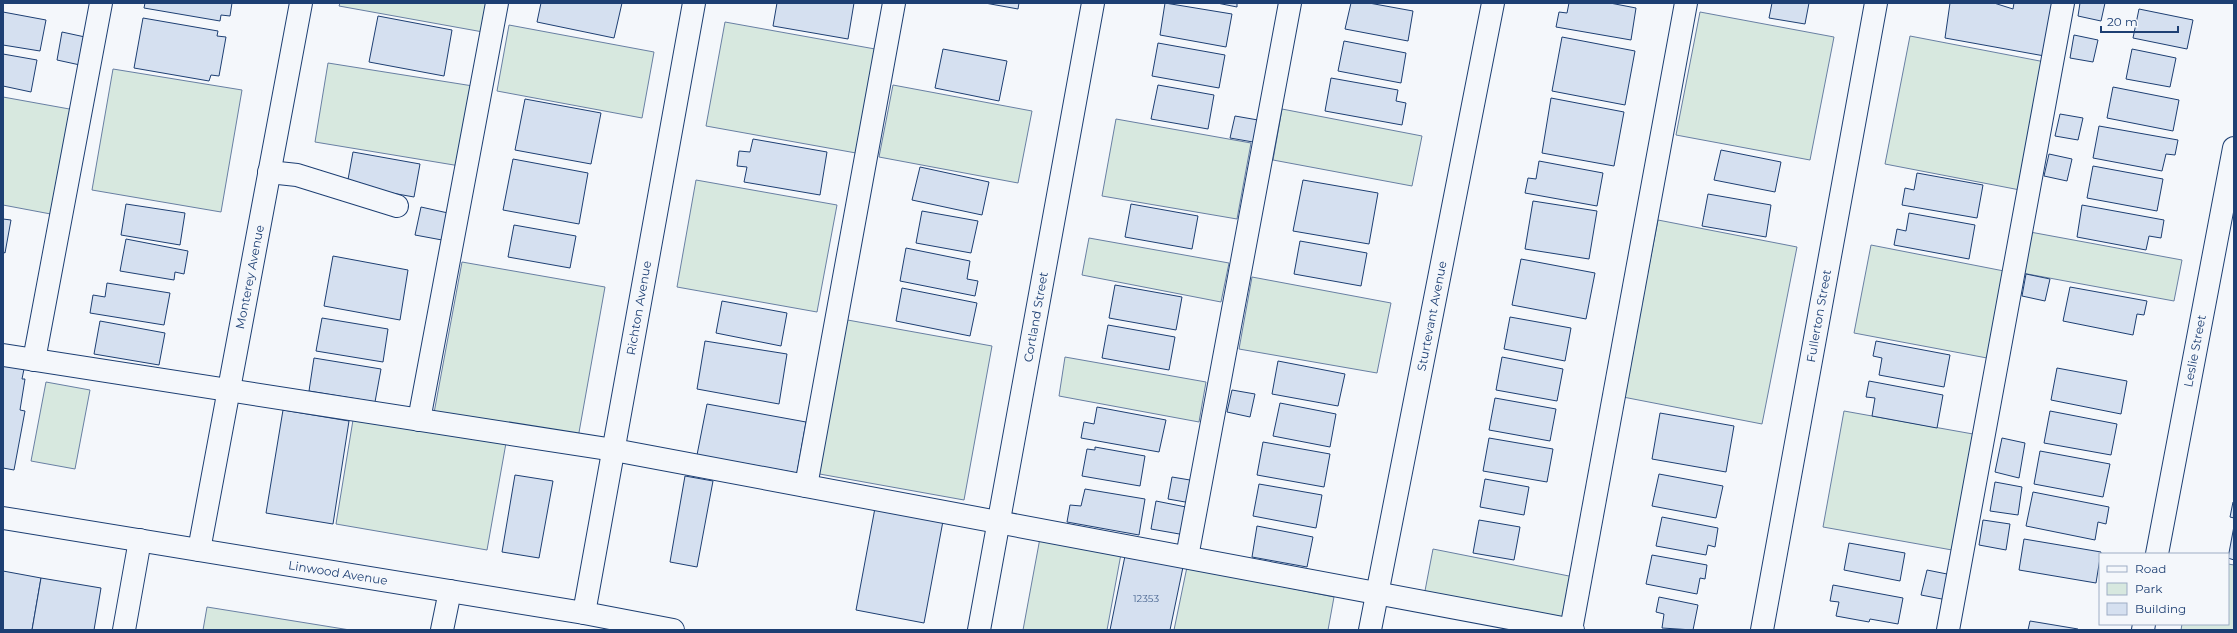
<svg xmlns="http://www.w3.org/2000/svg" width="2237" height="633" font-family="Montserrat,sans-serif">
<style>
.green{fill:#d7e8df;stroke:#687fa3}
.building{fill:#d5e0f0;stroke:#1d3f73}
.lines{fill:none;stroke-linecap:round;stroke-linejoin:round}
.minor-casing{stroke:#1d3f73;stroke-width:24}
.minor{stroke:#f4f7fb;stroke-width:22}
.labels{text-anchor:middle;stroke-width:3;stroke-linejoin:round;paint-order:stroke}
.number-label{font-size:10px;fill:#4b6792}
.street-label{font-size:12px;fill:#1d3f73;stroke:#f4f7fb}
</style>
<rect width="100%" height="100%" fill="#f4f7fb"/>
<g class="green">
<path d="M340 3H488L483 32 339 6Z"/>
<path d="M1700 12 1834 37 1810 160 1676 135Z"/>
<path d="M725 22 875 49 856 153 706 126Z"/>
<path d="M509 25 654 52 642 118 497 91Z"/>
<path d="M1910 36 2045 62 2020 190 1885 164Z"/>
<path d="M328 63 473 86 460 166 315 142Z"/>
<path d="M113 69 242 90 221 212 92 190Z"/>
<path d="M893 85 1032 111 1018 183 879 157Z"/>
<path d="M3 97 75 110 56 215 3 205Z"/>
<path d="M1282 109 1422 136 1412 186 1273 160Z"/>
<path d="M1116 119 1251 143 1237 219 1102 196Z"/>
<path d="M696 180 837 205 817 312 677 287Z"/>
<path d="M1658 220 1797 247 1762 424 1623 397Z"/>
<path d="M2030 232 2182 260 2174 301 2022 273Z"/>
<path d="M1089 238 1229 263 1221 302 1082 275Z"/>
<path d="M1871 245 2004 271 1987 358 1854 333Z"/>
<path d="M462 262 605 287 578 438 434 413Z"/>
<path d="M1252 277 1391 303 1377 373 1239 349Z"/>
<path d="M842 319 992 346 964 500 814 473Z"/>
<path d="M1065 357 1206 382 1199 422 1059 396Z"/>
<path d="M46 382 90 390 75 469 31 461Z"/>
<path d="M1844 411 1973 434 1952 550 1823 527Z"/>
<path d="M353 420 506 443 487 550 336 524Z"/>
<path d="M1040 538 1121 554 1107 630H1023Z"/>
<path d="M1433 549 1574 577 1565 623 1424 596Z"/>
<path d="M2228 564 2234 565V630H2181L2182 624H2228Z"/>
<path d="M1187 567 1334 597 1328 630H1174Z"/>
<path d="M207 607 350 630H203Z"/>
</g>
<g class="building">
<path d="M145 3H232L230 16 221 15 220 21 144 8Z"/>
<path d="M541 3H622L614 38 537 22Z"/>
<path d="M777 3H854L848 39 773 26Z"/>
<path d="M985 3H1019L1018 9Z"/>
<path d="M1165 3 1232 14 1226 47 1160 35Z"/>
<path d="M1217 3H1237V7Z"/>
<path d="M1351 3H1369L1413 11 1408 41 1345 29Z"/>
<path d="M1569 3H1610L1636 8 1631 40 1556 27 1559 12 1567 13Z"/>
<path d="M1772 3H1809L1805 24 1769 18Z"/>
<path d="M1994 3 2013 9 2014 3H2060L2050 57 1945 38 1950 3Z"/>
<path d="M2080 3H2105L2101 21 2078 16Z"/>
<path d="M2139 9 2193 20 2187 49 2133 38Z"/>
<path d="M3 12 46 20 40 51 3 45Z"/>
<path d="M378 16 452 30 444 76 369 62Z"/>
<path d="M143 18 218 31 217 36 226 37 219 76 211 75 209 81 134 68Z"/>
<path d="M62 32 85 37 80 65 57 60Z"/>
<path d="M2074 35 2098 40 2093 62 2070 58Z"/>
<path d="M1562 37 1635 51 1625 105 1552 91Z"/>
<path d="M1344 41 1406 53 1401 83 1338 71Z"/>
<path d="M1158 43 1225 55 1219 88 1152 76Z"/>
<path d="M943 49 1007 61 999 101 935 88Z"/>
<path d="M2132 49 2176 58 2170 87 2126 79Z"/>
<path d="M3 54 37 60 31 92 3 86Z"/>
<path d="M1331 78 1398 90 1396 101 1406 103 1402 125 1325 111Z"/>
<path d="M1158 85 1214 95 1208 129 1151 119Z"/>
<path d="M2113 87 2179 100 2173 131 2107 118Z"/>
<path d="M1551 98 1624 112 1614 166 1542 153Z"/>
<path d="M525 99 601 113 591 164 515 150Z"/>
<path d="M2060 114 2083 118 2078 140 2055 136Z"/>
<path d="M1235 116 1258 120 1253 142 1230 138Z"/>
<path d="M2099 126 2178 140 2175 155 2166 154 2162 171 2093 158Z"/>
<path d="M753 139 827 152 820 195 744 182 747 167 737 166 739 151 750 152Z"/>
<path d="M1721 150 1781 162 1775 192 1714 180Z"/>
<path d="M353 152 420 164 414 197 347 185Z"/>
<path d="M2049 154 2072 159 2067 181 2044 176Z"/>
<path d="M513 159 588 173 579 224 503 210Z"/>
<path d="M1539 161 1603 173 1597 206 1525 193 1528 178 1536 179Z"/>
<path d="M2093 166 2163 179 2157 211 2087 198Z"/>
<path d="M920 167 989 182 982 215 912 200Z"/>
<path d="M1917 173 1983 185 1977 218 1902 205 1905 188 1914 190Z"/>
<path d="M1303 180 1378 193 1369 244 1293 231Z"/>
<path d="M1708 194 1771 205 1766 237 1702 226Z"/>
<path d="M1533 201 1597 211 1589 259 1525 249Z"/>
<path d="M126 204 185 213 180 245 121 235Z"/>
<path d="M1131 204 1198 216 1192 249 1125 237Z"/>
<path d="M2082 205 2164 220 2161 238 2149 236 2146 250 2077 237Z"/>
<path d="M421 207 448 213 442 240 415 235Z"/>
<path d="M922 211 978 221 971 253 916 243Z"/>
<path d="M1909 213 1975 225 1969 259 1894 245 1897 229 1906 231Z"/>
<path d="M3 219 11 220 5 253 3 252Z"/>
<path d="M514 225 576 236 570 268 508 257Z"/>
<path d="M126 239 188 251 184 274 175 272 174 280 120 271Z"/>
<path d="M1300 241 1367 253 1361 286 1294 274Z"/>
<path d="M906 248 970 261 967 279 978 281 975 296 900 281Z"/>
<path d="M333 256 408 270 400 320 324 306Z"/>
<path d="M1521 259 1595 273 1586 319 1512 305Z"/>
<path d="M2026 274 2050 279 2045 301 2022 296Z"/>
<path d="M107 283 170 293 164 325 90 313 93 295 105 297Z"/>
<path d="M1115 285 1182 297 1176 330 1109 318Z"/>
<path d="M2070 287 2147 301 2144 315 2137 314 2133 335 2063 321Z"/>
<path d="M902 288 977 303 970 336 896 321Z"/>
<path d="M722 301 787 313 781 346 716 333Z"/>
<path d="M1510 317 1571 328 1565 361 1504 349Z"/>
<path d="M322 318 388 329 383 362 316 351Z"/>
<path d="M100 321 165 333 159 365 94 354Z"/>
<path d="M1108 325 1175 337 1169 370 1102 358Z"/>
<path d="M705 341 787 354 779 404 697 389Z"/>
<path d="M1876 341 1950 355 1944 387 1879 375 1882 358 1873 356Z"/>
<path d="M1502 357 1563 369 1557 401 1496 390Z"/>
<path d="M314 358 381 369 375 402 309 391Z"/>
<path d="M1278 361 1345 374 1338 406 1272 394Z"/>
<path d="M3 365 24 369 22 379H25L20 410 25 411 14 470 3 468Z"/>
<path d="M2057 368 2127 381 2121 414 2051 400Z"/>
<path d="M1869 381 1943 395 1937 428 1872 416 1875 398 1866 397Z"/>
<path d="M1232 390 1255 394 1250 417 1227 412Z"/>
<path d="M1495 398 1556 409 1550 441 1489 430Z"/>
<path d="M1280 403 1336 414 1330 447 1273 436Z"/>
<path d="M707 404 806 422 797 473 697 455Z"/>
<path d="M1097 407 1166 420 1159 452 1081 438 1084 422 1094 424Z"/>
<path d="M283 410 349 421 333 524 266 513Z"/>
<path d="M2050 411 2117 424 2111 455 2044 443Z"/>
<path d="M1660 413 1734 426 1726 472 1652 459Z"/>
<path d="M1489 438 1553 449 1547 482 1483 471Z"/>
<path d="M2002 438 2025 443 2019 478 1995 472Z"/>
<path d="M1263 442 1330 454 1324 487 1257 475Z"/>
<path d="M1095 447 1145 456 1140 486 1082 476 1087 449 1095 450Z"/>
<path d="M2040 451 2110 464 2103 497 2034 484Z"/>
<path d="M1659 474 1723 486 1716 518 1652 506Z"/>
<path d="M515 475 553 481 539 558 502 552Z"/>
<path d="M685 476 713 481 697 567 670 562Z"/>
<path d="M1172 477 1196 481 1191 503 1168 499Z"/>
<path d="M1485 479 1529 487 1524 515 1480 507Z"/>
<path d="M1995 482 2022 487 2018 515 1990 511Z"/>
<path d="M1259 484 1322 495 1316 528 1253 516Z"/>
<path d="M1085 489 1145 499 1139 535 1067 522 1070 505 1081 506Z"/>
<path d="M2033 492 2109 507 2106 524 2098 522 2095 540 2026 526Z"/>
<path d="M1156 501 1191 508 1185 535 1151 529Z"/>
<path d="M2233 502H2234V518L2230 517Z"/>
<path d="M875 508 943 521 924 623 856 610Z"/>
<path d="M1662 517 1718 528 1715 547 1708 545 1706 555 1656 546Z"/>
<path d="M1479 520 1520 527 1514 560 1473 553Z"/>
<path d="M1983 520 2010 524 2006 550 1979 545Z"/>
<path d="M1257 526 1313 537 1307 567 1252 557Z"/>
<path d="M2234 526V560L2228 558Z"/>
<path d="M2024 539 2101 552 2096 583 2019 570Z"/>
<path d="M1849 543 1905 553 1900 581 1844 570Z"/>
<path d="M1652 555 1707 565 1705 579 1700 578 1697 594 1646 584Z"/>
<path d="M1125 556 1183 567 1170 630H1110Z"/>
<path d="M1927 570 1952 575 1947 600 1921 595Z"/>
<path d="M3 571 41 578 32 630H3Z"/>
<path d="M41 578 101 588 94 630H32Z"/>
<path d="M1833 585 1903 598 1898 624 1870 619 1869 622 1836 616 1839 602 1830 601Z"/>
<path d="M1659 597 1698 605 1693 630 1662 628 1664 614 1656 612Z"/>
<path d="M2030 621 2078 629V630H2028Z"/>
</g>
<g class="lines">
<defs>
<g id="minor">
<path d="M269 172 297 175 397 206"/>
<path d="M3 355 614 450 1573 630"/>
<path d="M34 360 101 3"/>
<path d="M419 420 497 3"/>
<path d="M806 486 894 3"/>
<path d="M3 518 584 613 673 630"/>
<path d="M199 550 301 3"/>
<path d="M2157 554 2234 148"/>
<path d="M1187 557 1290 3"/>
<path d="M584 613 694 3"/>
<path d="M124 630 140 540"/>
<path d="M442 630 450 591"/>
<path d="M979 630 1093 3"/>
<path d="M1370 630 1493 3"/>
<path d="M1571 630 1686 3"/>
<path d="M1762 630 1876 3"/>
<path d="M1948 630 2063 3"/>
<path d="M2143 630 2144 624"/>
</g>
</defs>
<use href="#minor" class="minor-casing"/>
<use href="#minor" class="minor"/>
</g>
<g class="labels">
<g class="number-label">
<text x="1146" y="602">12353</text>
</g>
<g class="street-label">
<text transform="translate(250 277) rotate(-79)" y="4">Monterey Avenue</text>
<text transform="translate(639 308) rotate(-80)" y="4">Richton Avenue</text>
<text transform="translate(1432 316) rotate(-79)" y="4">Sturtevant Avenue</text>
<text transform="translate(1819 316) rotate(-80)" y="4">Fullerton Street</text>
<text transform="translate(1036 317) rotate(-80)" y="4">Cortland Street</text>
<text transform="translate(2195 351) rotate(-79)" y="4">Leslie Street</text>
<text transform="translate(338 573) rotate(9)" y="4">Linwood Avenue</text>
</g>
</g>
<rect width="2237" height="633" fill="none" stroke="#1d3f73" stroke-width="8"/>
<rect x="2099" y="553" width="130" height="72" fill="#f4f7fb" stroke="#9eadc5"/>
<rect x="2107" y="566" width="20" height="6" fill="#f4f7fb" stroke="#9eadc5"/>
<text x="2135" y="573" font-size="12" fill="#1d3f73">Road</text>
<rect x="2107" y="583" width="20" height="12" fill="#d7e8df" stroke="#9eadc5"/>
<text x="2135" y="593" font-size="12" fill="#1d3f73">Park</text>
<rect x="2107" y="603" width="20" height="12" fill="#d5e0f0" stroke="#9eadc5"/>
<text x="2135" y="613" font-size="12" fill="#1d3f73">Building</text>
<path d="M2101 26v6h77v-6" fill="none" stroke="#1d3f73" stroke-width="2"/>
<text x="2107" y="26" font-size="12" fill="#1d3f73" stroke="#f4f7fb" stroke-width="3" paint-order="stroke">20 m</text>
</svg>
